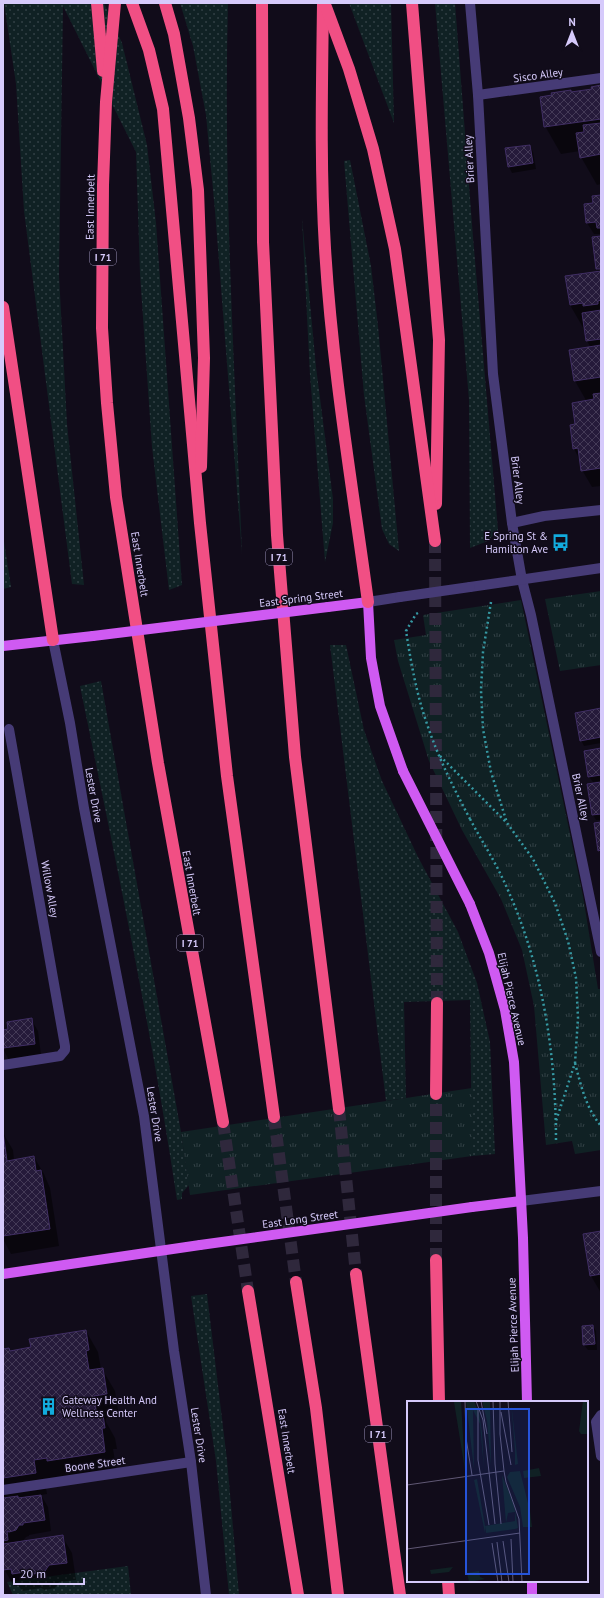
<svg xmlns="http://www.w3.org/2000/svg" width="604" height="1598" font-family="'PT Sans',sans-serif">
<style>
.grass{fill:url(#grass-dots)}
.park{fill:url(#park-tufts)}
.shadow{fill:#0007}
.building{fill:url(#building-cross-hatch);stroke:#402e64}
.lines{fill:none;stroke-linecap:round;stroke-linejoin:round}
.highway-tunnel{stroke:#2f283c;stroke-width:12;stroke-dasharray:12 6;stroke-linecap:butt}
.path{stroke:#3699a3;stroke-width:2.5;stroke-dasharray:2 3;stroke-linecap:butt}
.minor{stroke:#463b76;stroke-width:10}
.major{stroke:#cf5af2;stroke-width:10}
.highway{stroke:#f14f84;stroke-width:12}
.path-bridge{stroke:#3699a3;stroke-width:2.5;stroke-dasharray:2 3;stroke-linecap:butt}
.minor-bridge{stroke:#463b76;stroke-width:10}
.major-bridge{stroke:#cf5af2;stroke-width:10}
.labels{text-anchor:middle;stroke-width:3;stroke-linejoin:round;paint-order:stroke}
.shield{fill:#110c1a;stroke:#9b91b8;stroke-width:1}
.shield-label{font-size:10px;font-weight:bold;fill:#d6cafb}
.street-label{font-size:11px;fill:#d6cafb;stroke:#110c1a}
.poi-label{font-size:11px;fill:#d6cafb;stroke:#110c1a;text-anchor:end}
.inset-road{fill:none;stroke:#605874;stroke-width:1}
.view{fill:#2654da;fill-opacity:0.15;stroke:#2654da;stroke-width:2}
.inset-edge{fill:none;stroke:#d6cafb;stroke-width:2}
</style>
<defs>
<pattern id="grass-dots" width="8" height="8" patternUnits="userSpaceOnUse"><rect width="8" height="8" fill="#102124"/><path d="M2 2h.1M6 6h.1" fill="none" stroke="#324045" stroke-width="1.8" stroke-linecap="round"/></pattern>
<pattern id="park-tufts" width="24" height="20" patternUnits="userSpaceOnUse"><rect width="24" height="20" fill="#102124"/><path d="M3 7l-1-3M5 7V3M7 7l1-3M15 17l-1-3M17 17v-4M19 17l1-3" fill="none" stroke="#324045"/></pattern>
<pattern id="building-cross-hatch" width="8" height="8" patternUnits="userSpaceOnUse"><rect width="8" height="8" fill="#251a3a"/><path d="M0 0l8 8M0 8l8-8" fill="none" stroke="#443a57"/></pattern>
</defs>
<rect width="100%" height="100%" fill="#110c1a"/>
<g class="grass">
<path d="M4 3H104L122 43 147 145 156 223 182 585 169 590 152 447 140 274 136 152 63 6 59 275 67 424 84 585 72 584 24 211 16 84Z"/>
<path d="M180 3H228C223 187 235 370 242 554L215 211 206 115 193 46Z"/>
<path d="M349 3H391L394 123Z"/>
<path d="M435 3H455L473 237 498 530 488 541 470 548 469 400Z"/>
<path d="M350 160 371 266 378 326 399 551 389 544 382 529 364 395 344 161Z"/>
<path d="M302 218 316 367 333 499V523L325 562 310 375Z"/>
<path d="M3 535 11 587 3 589Z"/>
<path d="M330 645H346L364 730 382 781 418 857 458 932 477 983 490 1042 495 1154 472 1156 470 1000 404 1002 406 1098 386 1101Z"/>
<path d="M101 681 181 1132 189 1185 182 1193V1199L177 1200C151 1027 115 857 80 686Z"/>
<path d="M207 1294 227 1460 239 1595H229L216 1461 191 1296Z"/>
<path d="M128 1566 131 1595H13L7 1582Z"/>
</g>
<g class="park">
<path d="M601 591V665L560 671 545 599Z"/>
<path d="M521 600 583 896 598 989H601V1150L575 1154 572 1141 546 1145 534 1006 522 950 501 899 462 830 429 761 398 661 394 640 426 635 423 615Z"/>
<path d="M472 1088V1156L190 1195 181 1132Z"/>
</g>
<g class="shadow">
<path d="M601 86V184L597 185 581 157 580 151 561 154 545 126 571 93 593 90Z"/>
<path d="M530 146 533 152 536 169 512 173 509 167Z"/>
<path d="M601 196V234H594L587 223 594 204Z"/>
<path d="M601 237V486L592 487 582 470 580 460 574 449 576 425 587 402 575 381 570 351 591 348 587 341 585 331 570 305 566 277 599 272 597 269 593 238Z"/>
<path d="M601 709V743L584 746 581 740Z"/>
<path d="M601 749V781L593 782 589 777Z"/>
<path d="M601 783V820H596L593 815Z"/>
<path d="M31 1019 38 1031 41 1055 9 1060 3 1049V1031L9 1030Z"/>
<path d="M3 1133 13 1150 14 1160 34 1157 44 1174 50 1188 59 1246 11 1254 3 1239Z"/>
<path d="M601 1232V1293L591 1276Z"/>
<path d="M593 1326 596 1331 597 1350H588L584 1345Z"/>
<path d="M86 1331 98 1352 101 1369H102L115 1391 119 1416 106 1418V1422L115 1438 117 1449H113L117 1473 45 1482 47 1494 41 1495 48 1507 51 1531 29 1535V1536L26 1537 22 1542 62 1536 72 1553 76 1580 59 1582 55 1588 45 1590 41 1588 22 1591 19 1586H14L4 1569 3 1560V1350L10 1352 32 1348Z"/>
</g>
<g class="building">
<path d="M601 85V119L544 127 540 97 552 95 551 93 571 90V92L592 89 591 87Z"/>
<path d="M601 123V154L580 158 576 133 584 132 583 125Z"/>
<path d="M530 145 533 163 508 167 505 148Z"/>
<path d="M601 195V228H597L596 222 586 223 584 204 593 203 592 196Z"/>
<path d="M601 236V269H596L592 237Z"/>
<path d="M601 271V300L598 301V304L583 306V303L570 305 565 276Z"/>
<path d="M601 310V339L586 341 582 313Z"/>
<path d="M601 345V377L574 381 569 350Z"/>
<path d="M601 393V468L581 471 578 448 573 449 570 425 575 424 572 403 594 399 593 394Z"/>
<path d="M601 708V737L580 741 575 713Z"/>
<path d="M601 748V775L588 777 584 751Z"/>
<path d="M601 782V814L592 815 587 784Z"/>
<path d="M601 822V850L598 851 594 823Z"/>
<path d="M32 1018 35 1044 3 1048V1030L8 1029 7 1022Z"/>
<path d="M3 1132 7 1161 34 1156 36 1171 41 1170 50 1229 3 1236Z"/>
<path d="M601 1231V1274L590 1276 583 1234Z"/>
<path d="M593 1325 595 1344 583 1345 582 1326Z"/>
<path d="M86 1330 89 1350 86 1351 89 1370 103 1368 107 1394 94 1396 97 1416 103 1415 105 1428H102L105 1452 47 1461V1458L34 1460 36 1473 3 1478V1349L9 1348 10 1351 31 1347 29 1339Z"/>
<path d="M41 1495 45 1520 23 1523V1525H19L16 1530 9 1532 7 1531 8 1540 3 1541V1498L18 1496V1498Z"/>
<path d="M63 1535 67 1563 49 1565 45 1571 34 1574 31 1571 12 1574 11 1569 3 1570V1544Z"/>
</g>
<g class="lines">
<g class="highway-tunnel">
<path d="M435 541 437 1003"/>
<path d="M339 1109 356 1274"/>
<path d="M274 1117 296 1282"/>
<path d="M223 1122 248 1291"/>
<path d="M436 1260V1094"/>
</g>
<g class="path">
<path d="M491 602 483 652 481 690 483 729 491 772 507 823"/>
<path d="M440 756 507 823 533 859 555 903 568 941 576 978 578 1018 575 1063 556 1121"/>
<path d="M470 819C479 836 489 852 498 869 541 955 556 1047 556 1143"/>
<path d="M575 1063C581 1086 586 1108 601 1126"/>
</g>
<g class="minor">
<path d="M470 3 478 95 493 374 512 523 522 580 531 615 601 952"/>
<path d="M478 95 601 78"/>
<path d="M512 523 544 516 601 510"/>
<path d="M470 587 601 568"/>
<path d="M368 602 400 597"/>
<path d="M53 640 70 723 84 808 144 1116 174 1351 191 1462 206 1595"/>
<path d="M3 1065 60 1056 65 1050V1046L9 729"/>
<path d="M521 1201 601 1191"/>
<path d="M601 1415 596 1422 601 1456"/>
<path d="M3 1490 191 1462"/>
</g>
<g class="major">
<path d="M328 607 368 602 371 658 380 706 403 771"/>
<path d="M3 646 93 636"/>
<path d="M470 904 489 953 505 1010 514 1062 523 1238 527 1402"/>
<path d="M472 1207 521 1201"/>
<path d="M3 1274 200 1245"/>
<path d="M532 1581V1595"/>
</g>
<g class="highway">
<path d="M97 3 103 71"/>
<path d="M115 3 106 102 103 185 102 328 107 403 116 497 158 763 223 1122"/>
<path d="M132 3 149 50 163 109 200 523 227 776 274 1117"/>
<path d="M165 3 174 34 189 118 198 190 204 358 201 467"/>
<path d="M262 3 263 242 277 535 295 757 339 1109"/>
<path d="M323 3C322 85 320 166 325 248 332 367 352 484 368 602"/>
<path d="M412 3 439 340 436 504"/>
<path d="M326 7 349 69 373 149 395 249 435 541"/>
<path d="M3 307 53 640"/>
<path d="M436 1094 437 1003"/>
<path d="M436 1260 439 1402"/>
<path d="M356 1274 400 1595"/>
<path d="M296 1282 316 1408 338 1595"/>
<path d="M248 1291 298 1595"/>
<path d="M448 1581 449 1595"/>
</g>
<path class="path-bridge" d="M418 613 416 614 406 631C411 662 416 692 426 721 437 755 453 787 470 819"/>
<path class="minor-bridge" d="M400 597 470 587"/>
<g class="major-bridge">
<path d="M93 636 328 607"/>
<path d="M403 771 470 904"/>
<path d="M200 1245 472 1207"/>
</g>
</g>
<defs>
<symbol id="bus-bare" viewBox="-9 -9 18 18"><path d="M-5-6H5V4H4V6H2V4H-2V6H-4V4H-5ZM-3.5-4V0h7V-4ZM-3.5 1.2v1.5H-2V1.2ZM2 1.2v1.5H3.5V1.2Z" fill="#12acde" stroke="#110c1a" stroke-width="2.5" paint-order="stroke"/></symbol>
<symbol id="building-bare" viewBox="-9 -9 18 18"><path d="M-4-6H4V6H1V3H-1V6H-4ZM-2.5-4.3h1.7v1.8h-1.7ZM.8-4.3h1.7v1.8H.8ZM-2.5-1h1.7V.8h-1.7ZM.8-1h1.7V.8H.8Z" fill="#12acde" stroke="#110c1a" stroke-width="2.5" paint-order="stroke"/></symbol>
</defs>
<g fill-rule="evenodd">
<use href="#bus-bare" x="548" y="530" width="25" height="25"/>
<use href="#building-bare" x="36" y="1394" width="25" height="25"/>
</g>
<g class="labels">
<g class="shield">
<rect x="90" y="249" width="26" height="16" rx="3"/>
<rect x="266" y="549" width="26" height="16" rx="3"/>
<rect x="177" y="935" width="26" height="16" rx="3"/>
<rect x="365" y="1426" width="26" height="16" rx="3"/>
</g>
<g class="shield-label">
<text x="103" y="261">I 71</text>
<text x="279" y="561">I 71</text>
<text x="190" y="947">I 71</text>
<text x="378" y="1438">I 71</text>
</g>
<g class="street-label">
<text transform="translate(538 75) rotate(-8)" y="4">Sisco Alley</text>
<text transform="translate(469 159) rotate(-93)" y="4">Brier Alley</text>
<text transform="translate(90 207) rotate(-89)" y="4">East Innerbelt</text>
<text transform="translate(518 480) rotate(83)" y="4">Brier Alley</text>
<text transform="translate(140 564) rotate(81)" y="4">East Innerbelt</text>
<text transform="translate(301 598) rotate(-7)" y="4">East Spring Street</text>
<text transform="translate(94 795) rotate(80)" y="4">Lester Drive</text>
<text transform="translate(581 797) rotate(78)" y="4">Brier Alley</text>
<text transform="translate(192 883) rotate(80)" y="4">East Innerbelt</text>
<text transform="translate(50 889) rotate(80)" y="4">Willow Alley</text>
<text transform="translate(512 999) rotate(77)" y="4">Elijah Pierce Avenue</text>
<text transform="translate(155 1114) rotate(81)" y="4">Lester Drive</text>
<text transform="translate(300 1219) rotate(-8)" y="4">East Long Street</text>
<text transform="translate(513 1325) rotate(-92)" y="4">Elijah Pierce Avenue</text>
<text transform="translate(199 1435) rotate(81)" y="4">Lester Drive</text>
<text transform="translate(287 1441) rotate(81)" y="4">East Innerbelt</text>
<text transform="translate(95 1464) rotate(-8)" y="4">Boone Street</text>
</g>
<g class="poi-label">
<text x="548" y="540">E Spring St &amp;<tspan x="548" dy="13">Hamilton Ave</tspan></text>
<text x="62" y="1404" text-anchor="start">Gateway Health And<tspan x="62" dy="13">Wellness Center</tspan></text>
</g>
</g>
<g transform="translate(407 1401)">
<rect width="181" height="181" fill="#110c1a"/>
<path d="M46 0H54L58 69 47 1ZM59 0H67L72 12 75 31 77 69 73 23 66 9 67 68ZM75 0H83L84 65 80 20ZM104 0 111 63 108 64V49ZM95 74 107 104 111 127 108 128V111L101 112 99 122ZM70 78 78 125V132L67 79ZM46 166 42 171 24 173 23 169ZM72 170 73 176 78 178 62 181 60 172Z" fill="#102124"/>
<path d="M176 0H181V33H174L172 30ZM132 67 134 75 117 77 116 70ZM113 70 123 110 125 126H116L113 106 100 76 103 71ZM108 120V128L79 132 78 125Z" fill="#102124"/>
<path class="inset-road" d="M58 0 59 37 65 74M69 0 76 19 88 123M74 0 80 33M86 0 88 63 94 123M93 0V33L97 70M101 0 105 51M71 7V59L82 124M94 11 104 64M0 84 97 70 99 81 112 118 115 181M104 138 106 181M96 140 102 181M90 141 95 181M85 142 91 181M0 148 113 132"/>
<path class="view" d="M59 8H122V173H59Z"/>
<rect width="181" height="181" class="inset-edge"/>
</g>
<rect width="604" height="1598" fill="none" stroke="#d6cafb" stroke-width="8"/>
<g transform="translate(572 32)" stroke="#110c1a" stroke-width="3" paint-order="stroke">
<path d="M0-3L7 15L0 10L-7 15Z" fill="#d6cafb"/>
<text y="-6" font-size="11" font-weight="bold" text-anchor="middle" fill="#d6cafb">N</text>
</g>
<path d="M14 1578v6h70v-6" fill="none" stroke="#d6cafb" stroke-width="2"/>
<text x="20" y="1578" font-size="12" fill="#d6cafb" stroke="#110c1a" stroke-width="3" paint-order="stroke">20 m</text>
</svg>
